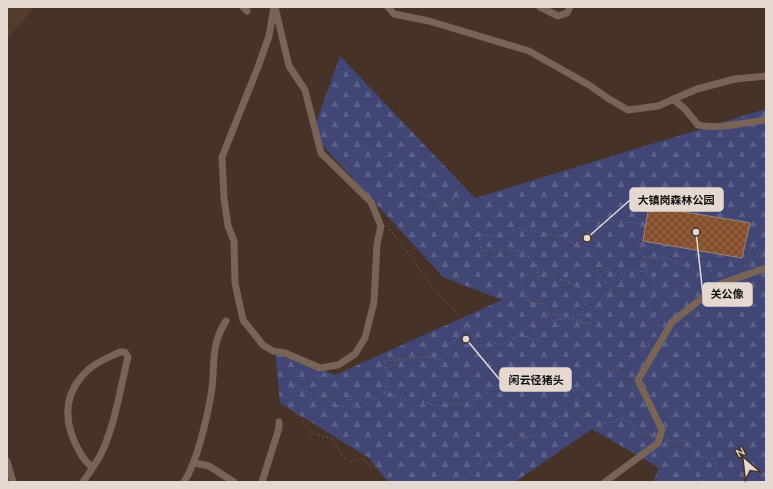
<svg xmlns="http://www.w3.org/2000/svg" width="773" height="489" font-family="Lato,'Noto Sans SC',sans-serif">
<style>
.built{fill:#553b2c}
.forest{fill:url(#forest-firs)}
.building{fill:url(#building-cross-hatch);stroke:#9d8578}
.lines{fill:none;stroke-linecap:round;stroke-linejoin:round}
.path{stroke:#827167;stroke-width:1;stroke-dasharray:1 3;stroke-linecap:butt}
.street{stroke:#796256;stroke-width:7}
.leader{fill:none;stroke:#e5d8d1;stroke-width:1.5}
.callout-dot{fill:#e5d8d1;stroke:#463227;stroke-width:1.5}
.callout{fill:#e5d8d1;stroke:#e5d8d1;stroke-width:1.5}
.callout-label{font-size:11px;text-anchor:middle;font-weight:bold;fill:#111}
</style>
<defs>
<pattern id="forest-firs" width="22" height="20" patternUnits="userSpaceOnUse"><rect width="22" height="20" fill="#414675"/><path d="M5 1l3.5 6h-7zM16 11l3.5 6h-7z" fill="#5c6088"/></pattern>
<pattern id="building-cross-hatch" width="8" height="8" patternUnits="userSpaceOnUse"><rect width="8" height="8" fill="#844d2b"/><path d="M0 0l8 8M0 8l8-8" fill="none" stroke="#956649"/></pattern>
</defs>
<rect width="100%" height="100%" fill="#463227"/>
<path class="built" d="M7 7H35L7 39Z"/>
<path class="forest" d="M340 56 475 198 766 109V482H653L659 468 592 429 515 482H388L369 458 280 403 275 349 335 375 502 300 443 277 312 134Z"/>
<path class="building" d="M649 206 750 223 742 258 643 241Z"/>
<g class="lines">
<g class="path">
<path d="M344 167 364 146 379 153 394 165 406 186 449 206 453 197 455 212 468 225 481 234 499 237 518 228 561 236 580 221H612L645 224"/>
<path d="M388 226 433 288 453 308 463 327"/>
<path d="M480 235 479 241 482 250H517L524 252 542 270 554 278 569 282 580 288 587 301 581 313 583 324"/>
<path d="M561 236 576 246 588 250 599 262"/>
<path d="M644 256 654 259 666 257 702 274 714 270 723 274 746 266 766 248"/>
<path d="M536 264 539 279 524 274 520 280 529 303 544 304 548 313 559 314 560 319"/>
<path d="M647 273 652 276 655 290C648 303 646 317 660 327"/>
<path d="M649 345 617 369 603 372 584 389 575 401 578 411 590 415 598 423 614 422 621 418 632 423 638 432 652 434"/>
<path d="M290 363 308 387 301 390 325 397 335 406H344L350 396 354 410 385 393 387 377 385 361 427 357 443 360 463 328H469L479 347 491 341 501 346 520 334 541 342 531 329C543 324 559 317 573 319 580 320 582 324 591 324V312L599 305 605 294 613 295 610 287 597 273 599 263 622 281 626 270 646 272 647 263 639 252 649 206C666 206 681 211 697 214 720 218 746 218 766 229"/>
<path d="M301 390 296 384 288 396V405L297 414 311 433 333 439 343 457 352 462 362 458 370 466 379 468 394 482"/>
<path d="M385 393 407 401 418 399 434 405H450L465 404 480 398 497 385H510L532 392 557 386 566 392 583 389"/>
<path d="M666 440 675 442 686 440 703 458H713L717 469 709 477 701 482"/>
<path d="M457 482 467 476 484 457 497 454 507 446 518 440 535 436 555 419 577 411"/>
</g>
<g class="street">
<path d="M243 7 247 11"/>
<path d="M274 7 269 36 258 67 222 157 224 198 228 226 234 241 235 283 243 320 263 345 273 351 285 353 320 368 338 365 355 354 365 338 374 302 377 244 381 226 371 202 321 153 305 90 289 66 275 7"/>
<path d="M388 7 394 14 429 21 529 51 589 85 609 99 628 110 658 106 697 89 735 79 766 76"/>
<path d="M540 7 558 16 567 13 570 7"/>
<path d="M673 99 685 109 698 125C720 130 743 122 766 120"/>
<path d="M7 461 13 482"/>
<path d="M194 463 209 466 234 482"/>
<path d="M83 482C89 473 95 465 100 456 115 426 120 389 128 357L125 352H120C110 357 96 362 88 370 65 391 63 416 75 443 80 453 83 460 92 467"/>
<path d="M184 482C197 462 207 419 211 395 216 367 209 347 226 321"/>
<path d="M262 482 279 428V422"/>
<path d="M605 482 658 443 662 430 638 380 672 322 720 284 766 268"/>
</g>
</g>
<path class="leader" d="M587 238L630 200M696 232L703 295M466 339L500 380"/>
<g class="callout-dot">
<circle cx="587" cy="238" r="4"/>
<circle cx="696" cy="232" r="4"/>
<circle cx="466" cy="339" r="4"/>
</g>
<g class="callout">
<rect x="630" y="188" width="93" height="23" rx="4"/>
<rect x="703" y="283" width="49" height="23" rx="4"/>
<rect x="500" y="368" width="71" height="23" rx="4"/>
</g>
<g class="callout-label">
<text x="676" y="204">大镇岗森林公园</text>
<text x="727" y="298">关公像</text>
<text x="536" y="384">闲云径猪头</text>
</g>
<rect width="773" height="489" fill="none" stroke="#e5d8d1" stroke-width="16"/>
<g transform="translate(745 461) rotate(332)" stroke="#463227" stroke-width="3" paint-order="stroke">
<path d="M0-3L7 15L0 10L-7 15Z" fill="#e5d8d1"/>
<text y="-6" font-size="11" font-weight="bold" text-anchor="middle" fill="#e5d8d1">N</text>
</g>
</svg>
